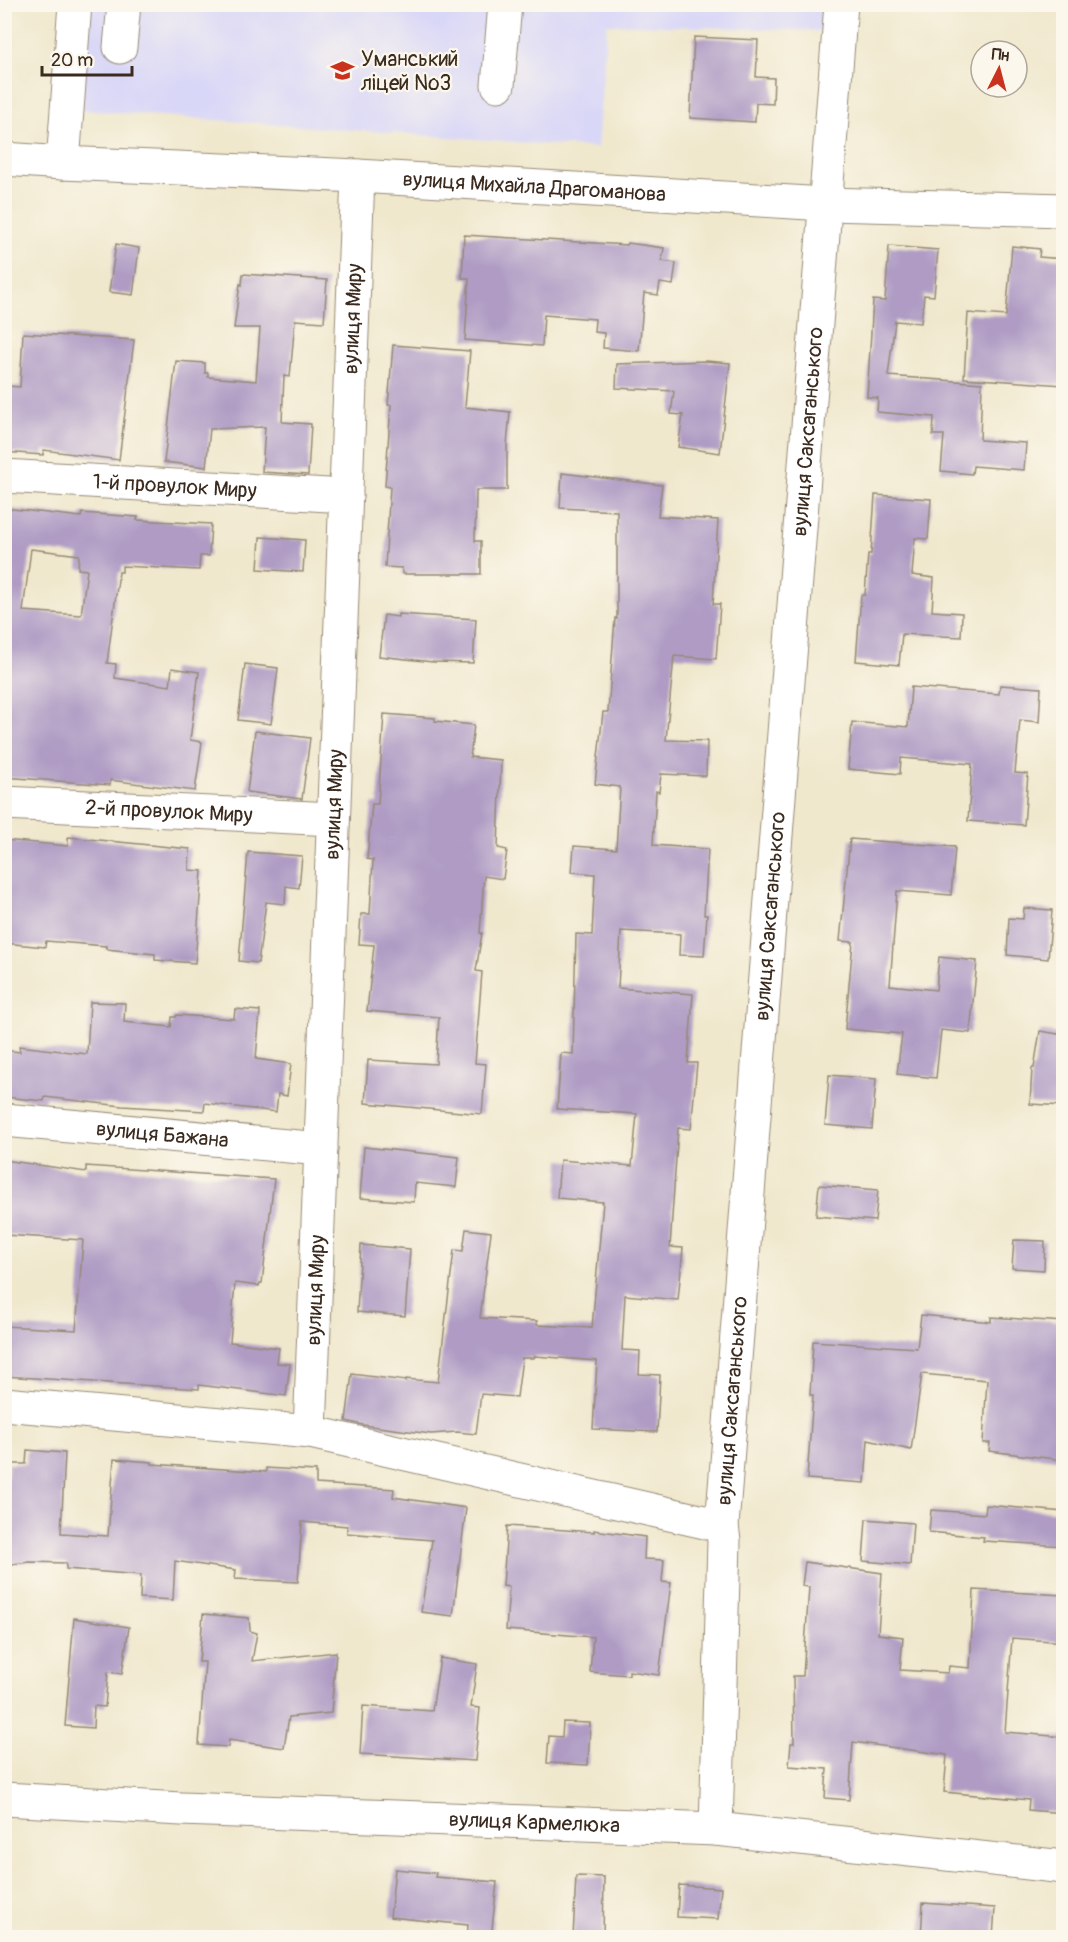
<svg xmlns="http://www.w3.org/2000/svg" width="1068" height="1942" font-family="Pangolin,sans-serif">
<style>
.built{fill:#d9d7f7}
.building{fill:#af9bc4;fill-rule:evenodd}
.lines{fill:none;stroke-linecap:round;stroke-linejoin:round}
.minor-casing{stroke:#968976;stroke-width:35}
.minor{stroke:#fff;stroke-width:33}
.labels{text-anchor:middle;stroke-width:4.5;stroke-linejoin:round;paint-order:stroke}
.poi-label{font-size:21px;fill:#3b2a1e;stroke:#fbf7ec;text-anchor:start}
.street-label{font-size:21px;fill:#3b2a1e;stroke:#fbf7ec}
</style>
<rect width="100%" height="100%" fill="#fbf7ec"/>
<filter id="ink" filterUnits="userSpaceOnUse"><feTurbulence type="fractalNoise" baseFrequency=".0167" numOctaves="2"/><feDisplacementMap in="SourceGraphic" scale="12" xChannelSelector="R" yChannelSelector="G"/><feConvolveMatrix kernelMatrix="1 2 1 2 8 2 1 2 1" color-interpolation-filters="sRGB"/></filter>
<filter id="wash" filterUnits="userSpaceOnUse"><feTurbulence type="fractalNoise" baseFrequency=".008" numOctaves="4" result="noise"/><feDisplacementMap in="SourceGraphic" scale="24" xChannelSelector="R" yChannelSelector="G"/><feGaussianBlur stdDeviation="1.35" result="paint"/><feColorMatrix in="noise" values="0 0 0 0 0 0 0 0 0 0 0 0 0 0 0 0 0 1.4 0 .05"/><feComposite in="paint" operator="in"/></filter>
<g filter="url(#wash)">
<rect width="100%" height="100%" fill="#f0e8cd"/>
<path class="built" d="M89 5H825L823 31 607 24 597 148 81 110Z"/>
<g id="blocks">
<g class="building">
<path d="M694 37 758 40 756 77 774 78 773 104 756 103 755 122 690 118Z"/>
<path d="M464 235 627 245 628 243 664 248 662 261 676 263 673 285 660 283 658 295 644 293 639 351 603 348 604 333 594 332 595 319 544 315 542 346 465 340 469 278H462Z"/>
<path d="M116 244 139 248 133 295 109 292Z"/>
<path d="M889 246 938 250 934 296 924 295 921 323 895 321 888 376 982 383 980 440 1026 443 1024 470 973 466 972 474 941 471 944 435H933L934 417 877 412 878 398 867 397 873 300 885 301Z"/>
<path d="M1012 246 1040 249 1039 257 1064 259V385L964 378 968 313 1006 316Z"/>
<path d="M243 274 327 280 324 322 295 320 290 377 284 376 282 422 311 424 308 475 262 472 265 427 210 429 206 467 164 462 176 361 205 363V373H208V377L256 381 260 328H234L240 284 242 285Z"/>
<path d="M23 333 134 340 119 460 44 450 43 455 4 452 8 386 20 387Z"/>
<path d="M393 345 470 351 465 407 510 412 507 445V490H476L475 541H481V574H402V568L385 567 390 487 385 486 391 405H388Z"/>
<path d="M706 361 730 363 720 453 678 447 683 415 671 414 674 391 616 388 617 364Z"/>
<path d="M562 473 662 485 658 516 718 520 713 604H720L716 659 674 656 666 740 707 741 706 776 661 774 659 792 656 791 653 845 708 849 704 915H707L704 956 679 955 680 934 621 931 618 988 693 994 688 1063H697L691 1129 678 1128 670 1247 683 1248 678 1300 625 1295 622 1350 640 1351 639 1374 660 1375 657 1432 593 1429 597 1361 535 1356 534 1358H522L517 1397 481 1394 476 1434 457 1432 431 1434 363 1425 346 1421 352 1374 406 1381V1379L438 1382 454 1250 463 1251 466 1229 491 1232 480 1318 537 1321V1325L592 1328 603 1202 557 1198 560 1160 632 1166 637 1114 557 1109 561 1053 573 1054 576 934 592 935 595 874 572 872 574 846 616 849 620 787 595 784 603 712H608L615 618 617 619V511L560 508Z"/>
<path d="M875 495 931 499 928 539 915 538 912 575 934 578 932 611 962 613 961 637 902 634 899 665 856 661 861 595H865L868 554H871Z"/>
<path d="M4 508 81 517 82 513 138 517 137 520 211 524 209 556H200L199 570 122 566V572H119L107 663 116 664 115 678 170 686 172 668 199 672 190 740 202 742 195 791 110 780V785L4 777V674L9 640 4 639ZM31 549 79 555 78 569 87 570 81 615 23 611Z"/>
<path d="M260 537 305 540 303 572 258 569Z"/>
<path d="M398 614 476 619 473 663 433 662 379 656 384 615 398 617Z"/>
<path d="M245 664 278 668 271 724 238 720Z"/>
<path d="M1000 685 1041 688 1039 722 1020 720 1015 773 1028 774 1024 825 968 821 972 764 901 758 900 774 848 769 852 722 908 727 911 687 999 694Z"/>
<path d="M384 714 435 718V721L474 725 470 757 501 760 498 848 507 850 503 879 484 876 480 933H482L476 971 482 972 475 1063 486 1064 482 1114 365 1103 368 1060 436 1064 439 1017 367 1011 374 945 359 944 361 914H370L373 860 367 859 372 804H378Z"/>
<path d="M255 731 310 738 302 799 247 792Z"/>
<path d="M68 837 190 849 189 870 202 871 195 963 155 960V954L106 949V946L46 941 45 947 4 943V840L68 846Z"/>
<path d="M850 839 955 847 951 895 897 891 890 985 936 990 939 957 977 961 970 1033 941 1030 936 1078 897 1074 902 1034 845 1029 853 942 840 941Z"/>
<path d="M248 852 302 856 299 888 286 886 285 904 266 902 258 963 239 961Z"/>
<path d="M1024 908 1052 910 1048 959 1007 955 1009 918 1023 919Z"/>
<path d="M90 1002 125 1003 124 1022 171 1027 172 1017H176L177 1015 234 1019 235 1009 260 1011 256 1059 291 1064 287 1096 278 1094 276 1112 205 1103 204 1111 122 1106 45 1097 44 1101 4 1097V1050L20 1052 19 1046 87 1054Z"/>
<path d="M1040 1031 1064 1035V1106L1030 1104 1032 1068H1034Z"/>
<path d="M829 1075 876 1079 872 1129 825 1125Z"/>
<path d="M364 1147 459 1157 456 1187 415 1183 414 1202 360 1198Z"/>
<path d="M4 1160 86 1172V1166L274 1179 262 1283H260L259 1286 235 1283 230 1342 279 1348 277 1363 290 1364 286 1396 199 1385V1389L4 1376V1326L76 1330 83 1240 4 1235Z"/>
<path d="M819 1185 878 1190 875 1221 816 1216Z"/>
<path d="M1014 1240 1045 1241 1044 1270 1012 1268Z"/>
<path d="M361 1245 410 1249 405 1316 357 1312Z"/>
<path d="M921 1315 991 1322V1317L1064 1322V1460L989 1451 990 1443H983L987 1380 922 1374 911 1450 868 1440 865 1483 807 1479 813 1395H810L813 1341 917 1348Z"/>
<path d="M27 1450 65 1453 61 1533 108 1536 114 1459 152 1462V1464L266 1472V1468L316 1471V1484L394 1489 393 1497 466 1508 453 1616 421 1612 432 1540 347 1533V1526L302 1522 298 1582 235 1579 236 1570 175 1561 173 1600 140 1598 141 1575 66 1569V1563L30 1562 4 1565V1526L8 1464H26Z"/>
<path d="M986 1505 1064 1512V1546L983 1541 984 1537 929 1532 931 1510 985 1514Z"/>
<path d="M866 1519 913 1523 910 1565 863 1561Z"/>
<path d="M507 1526 594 1532V1530L645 1537 644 1559 664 1560 662 1582 671 1583 659 1675 629 1671V1675L590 1672 593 1637 506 1630 509 1587 503 1586Z"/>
<path d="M805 1562 882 1573 878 1634 903 1637 900 1670 948 1673 949 1666 970 1668 974 1590 1064 1595V1642L1012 1638 1005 1732 1064 1737V1813L1028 1810 1029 1800 944 1792 947 1755 853 1742 849 1800 825 1798 827 1769 789 1766 791 1743H794L793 1676H803L809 1587 802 1586Z"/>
<path d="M203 1614 249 1618 250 1631 257 1633 252 1661 336 1652 331 1713 289 1717 284 1748 229 1740 228 1747 199 1745 205 1662H199Z"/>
<path d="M74 1618 129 1627 122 1674 108 1672 105 1707 94 1706 93 1728 65 1726Z"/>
<path d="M440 1658 477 1664 471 1707 480 1708 475 1761 360 1754 363 1706 432 1711Z"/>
<path d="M563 1722 590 1723 588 1765 547 1763 549 1736 562 1737Z"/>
<path d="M395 1869 436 1873 435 1877 497 1882 491 1938H467L468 1925 390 1917Z"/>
<path d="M576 1876 604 1877 603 1938H573Z"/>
<path d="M679 1885 721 1888 718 1919 677 1917Z"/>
<path d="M923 1903 995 1908 993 1938H921Z"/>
</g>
</g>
</g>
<g filter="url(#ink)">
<use href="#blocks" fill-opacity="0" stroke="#968976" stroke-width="1.5"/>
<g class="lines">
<defs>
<g id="minor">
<path d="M120 47 124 4"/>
<path d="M498 85 505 4"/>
<path id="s1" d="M4 159 63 163 358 176 825 204 1064 210"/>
<path d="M63 163 75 4"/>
<path id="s2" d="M4 476 346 496"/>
<path id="s3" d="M4 803 333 819"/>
<path id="s4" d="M4 1120 321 1149"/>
<path d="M4 1404 310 1432 722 1526"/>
<path id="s5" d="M310 1432 358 176"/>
<path id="s6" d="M4 1799 181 1809 716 1829 1064 1867"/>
<path id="s7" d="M716 1829 724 1541 722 1526 841 4"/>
</g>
</defs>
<use href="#minor" class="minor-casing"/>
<use href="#minor" class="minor"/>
</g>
</g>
<defs>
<symbol id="school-bare" viewBox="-9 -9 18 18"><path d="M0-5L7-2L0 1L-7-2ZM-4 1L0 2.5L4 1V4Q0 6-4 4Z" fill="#c8321e" stroke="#fbf7ec" stroke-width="2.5" paint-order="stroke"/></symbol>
</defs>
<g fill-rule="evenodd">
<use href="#school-bare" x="326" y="54" width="33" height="33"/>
</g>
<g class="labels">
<g class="poi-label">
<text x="361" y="66">Уманський<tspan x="361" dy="24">ліцей №3</tspan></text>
</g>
<g class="street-label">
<text dy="7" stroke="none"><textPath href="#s1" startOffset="531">вулиця Михайла Драгоманова</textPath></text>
<text dy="7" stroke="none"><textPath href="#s5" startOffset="1114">вулиця Миру</textPath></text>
<text dy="7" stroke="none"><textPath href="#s7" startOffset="1401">вулиця Саксаганського</textPath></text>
<text dy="7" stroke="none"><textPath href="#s2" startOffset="171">1-й провулок Миру</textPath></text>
<text dy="7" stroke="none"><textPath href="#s5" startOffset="628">вулиця Миру</textPath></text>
<text dy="7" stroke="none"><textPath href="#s3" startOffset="165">2-й провулок Миру</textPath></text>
<text dy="7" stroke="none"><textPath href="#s7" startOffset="915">вулиця Саксаганського</textPath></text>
<text dy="7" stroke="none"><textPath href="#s4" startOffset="159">вулиця Бажана</textPath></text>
<text dy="7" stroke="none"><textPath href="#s5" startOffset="142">вулиця Миру</textPath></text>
<text dy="7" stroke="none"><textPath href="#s7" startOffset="429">вулиця Саксаганського</textPath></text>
<text dy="7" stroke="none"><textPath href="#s6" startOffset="531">вулиця Кармелюка</textPath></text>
</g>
</g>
<rect width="1068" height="1942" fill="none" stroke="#fbf7ec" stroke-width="24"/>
<g transform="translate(999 69) rotate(6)"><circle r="28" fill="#fbf7ec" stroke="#aea59a" stroke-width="1.5"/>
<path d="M0-4.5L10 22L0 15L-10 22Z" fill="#c8321e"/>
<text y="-9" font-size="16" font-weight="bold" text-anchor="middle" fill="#3b2a1e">Пн</text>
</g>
<path d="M42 66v9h90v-9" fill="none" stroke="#3b2a1e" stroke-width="3"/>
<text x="51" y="66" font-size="18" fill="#3b2a1e" stroke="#fbf7ec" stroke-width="4.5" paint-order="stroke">20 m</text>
</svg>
